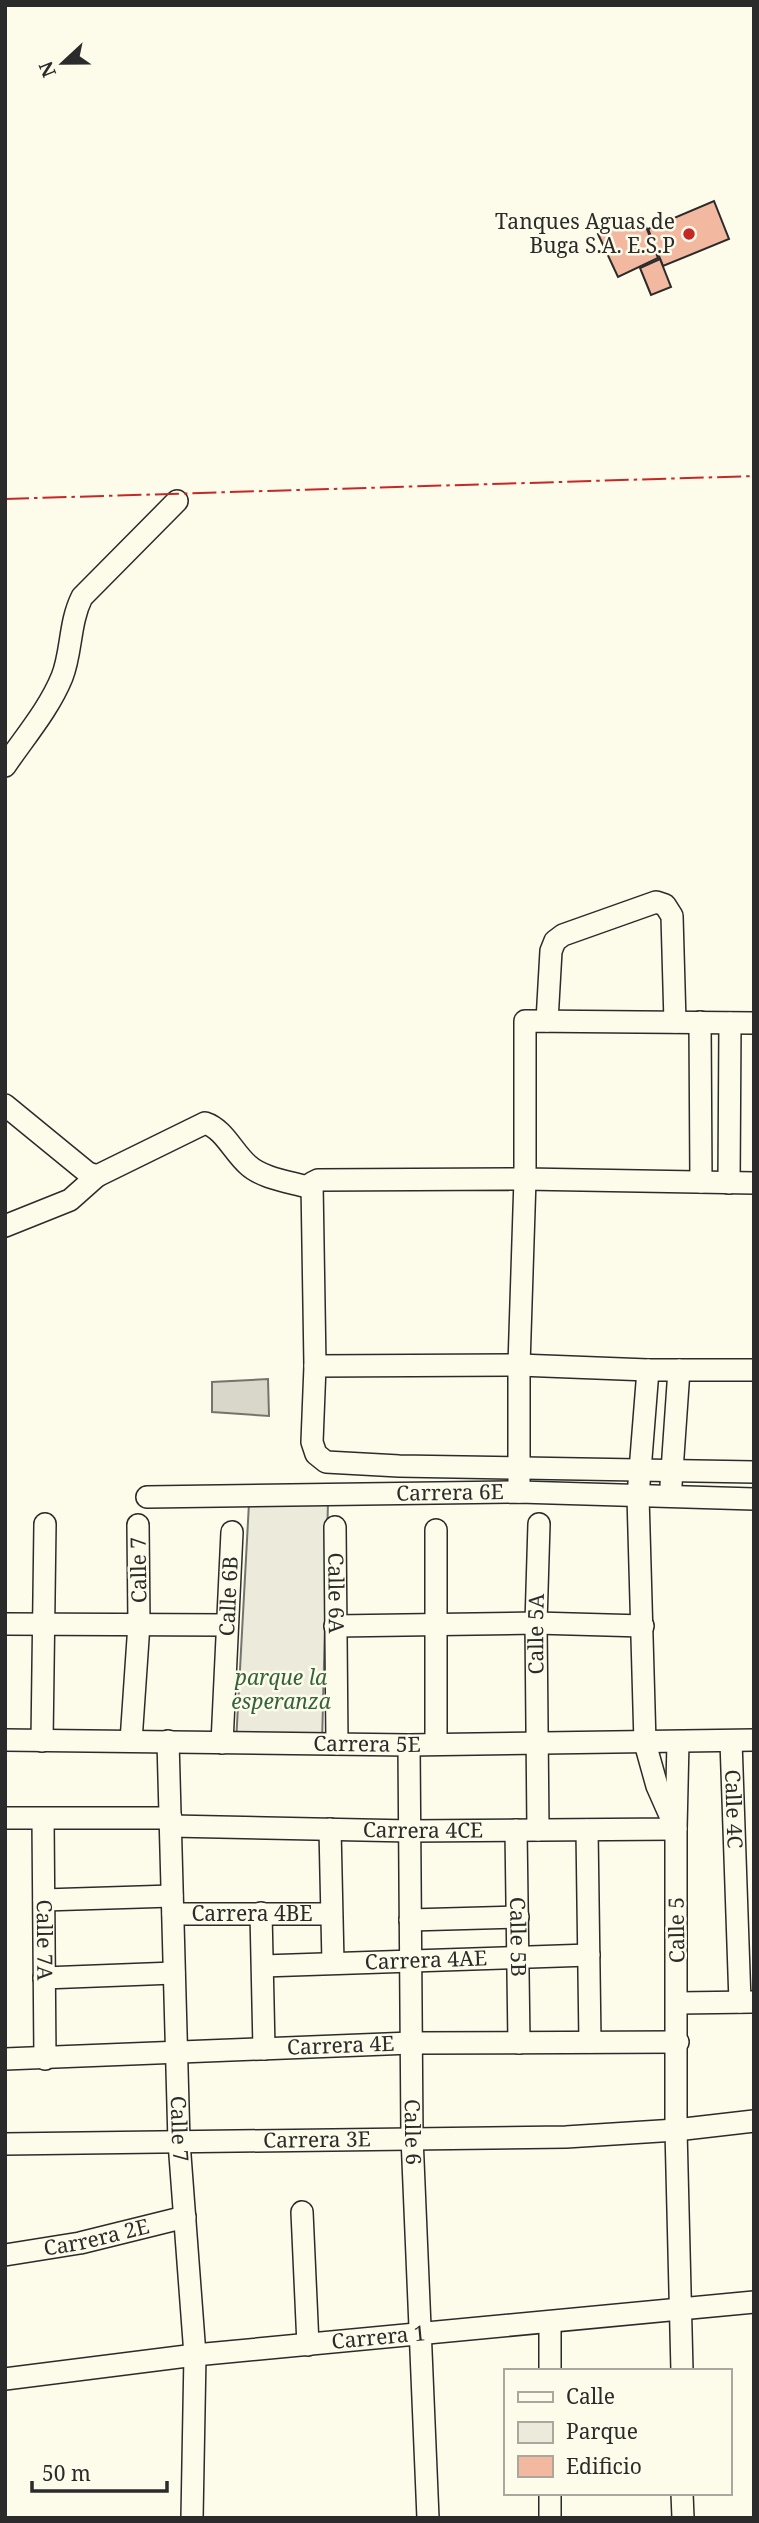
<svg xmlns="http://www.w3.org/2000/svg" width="759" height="2523" font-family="'Noto Serif',serif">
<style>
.green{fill:#ecebdb;stroke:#74746e;stroke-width:2}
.water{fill:#d8d7c9;stroke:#74746e;stroke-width:2}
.building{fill:#f2b8a0;stroke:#2b2b2b;stroke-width:2}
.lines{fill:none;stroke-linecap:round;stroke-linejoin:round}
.minor-casing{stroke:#2b2b2b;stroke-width:24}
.minor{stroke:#fdfbea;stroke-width:21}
.power{stroke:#c62828;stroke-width:2;stroke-dasharray:24 5 3.5 5;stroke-linecap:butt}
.poi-dot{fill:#c62828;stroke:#fdfbea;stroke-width:2.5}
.labels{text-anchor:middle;stroke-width:5;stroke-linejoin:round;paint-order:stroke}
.poi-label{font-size:21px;fill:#2b2b2b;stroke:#fdfbea;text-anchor:end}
.street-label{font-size:21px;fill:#2b2b2b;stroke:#fdfbea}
.park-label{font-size:21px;font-style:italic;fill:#34623c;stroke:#fdfbea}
</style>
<rect width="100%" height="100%" fill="#fdfbea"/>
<path class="green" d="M328 1502 322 1744 236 1743 249 1503Z"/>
<path class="water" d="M268 1379 269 1416 212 1412V1382Z"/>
<g class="building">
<path d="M714 201 729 239 663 266 648 229Z"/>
<path d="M642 216 658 258 618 277 598 234Z"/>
<path d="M660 259 671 287 651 295 640 268Z"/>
</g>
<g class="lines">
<defs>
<g id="minor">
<path d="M5 766C24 738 49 709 62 677 72 652 69 623 82 597L177 501"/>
<path d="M547 1021 551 951 555 941 563 935 656 902 665 905 672 916 675 1022"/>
<path d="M700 1022 701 1182"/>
<path d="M754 1023 525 1021V1179L754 1183"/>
<path d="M5 1105 88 1173 97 1176 205 1123C224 1129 233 1152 248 1165 263 1179 292 1182 311 1188"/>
<path d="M729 1183 730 1023"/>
<path d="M5 1226 70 1200 97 1176"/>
<path d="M315 1366 312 1183 318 1180 525 1179 519 1365V1492"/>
<path d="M648 1370 638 1496 645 1743 657 1786 676 1829V2130L682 2371"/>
<path d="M754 1370H648L519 1365 315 1366 312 1442 316 1454 326 1462 399 1466 754 1472"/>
<path d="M671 1485 679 1370"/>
<path id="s1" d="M147 1497 519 1492 754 1499"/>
<path id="s2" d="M335 1527 337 1744"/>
<path d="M5 1624 226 1625"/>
<path d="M335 1626 536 1623 643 1626"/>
<path id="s3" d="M5 1740 409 1745 754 1740"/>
<path d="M42 1741 45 1524"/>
<path d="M131 1741 139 1624 138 1525"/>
<path id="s4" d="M168 1741 179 2142 195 2355 192 2518"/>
<path id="s5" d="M731 1741 740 2002"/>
<path id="s6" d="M222 1743 232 1532"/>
<path d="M436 1744V1530"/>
<path id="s7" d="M409 1745 412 2137 428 2518"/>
<path d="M5 1818H171"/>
<path id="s8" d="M43 1819 45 2059"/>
<path id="s9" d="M171 1826 410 1831 676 1829 678 1742"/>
<path d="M330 1829 333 1963"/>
<path id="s10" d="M516 1830 519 2043"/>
<path id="s11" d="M538 1830 536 1623 539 1524"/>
<path d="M587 1830 590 2042"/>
<path d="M44 1900 172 1896"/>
<path d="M261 1913 264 2049"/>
<path id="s12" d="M173 1914H331"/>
<path d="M410 1920 518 1917"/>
<path id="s13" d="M263 1966 589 1955"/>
<path d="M44 1978 174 1973"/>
<path d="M678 2003 753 2002"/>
<path id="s14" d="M5 2059 411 2043 678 2042"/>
<path id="s15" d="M5 2144 566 2137 676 2130 754 2121"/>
<path d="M302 2212 308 2345"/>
<path id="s16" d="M5 2255 80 2243 185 2217"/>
<path d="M550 2322V2371"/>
<path id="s17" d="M5 2379 195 2355 754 2302"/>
<path d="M550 2493V2518"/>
<path d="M682 2493 683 2518"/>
</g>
</defs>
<use href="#minor" class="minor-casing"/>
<use href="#minor" class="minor"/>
<path class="power" d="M5 499 754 476"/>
</g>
<circle class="poi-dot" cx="689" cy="234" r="7"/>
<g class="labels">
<g class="poi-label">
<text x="675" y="229">Tanques Aguas de<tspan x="675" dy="24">Buga S.A. E.S.P</tspan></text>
</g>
<g class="street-label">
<text dy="7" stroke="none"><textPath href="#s1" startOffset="303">Carrera 6E</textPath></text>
<text transform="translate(139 1570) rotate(-91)" y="7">Calle 7</text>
<text dy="7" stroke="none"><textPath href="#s2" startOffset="66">Calle 6A</textPath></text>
<text dy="7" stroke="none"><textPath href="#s6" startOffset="147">Calle 6B</textPath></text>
<text dy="7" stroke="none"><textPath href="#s11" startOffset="196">Calle 5A</textPath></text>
<text dy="7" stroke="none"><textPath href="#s3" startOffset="362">Carrera 5E</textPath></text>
<text dy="7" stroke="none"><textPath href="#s5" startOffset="68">Calle 4C</textPath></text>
<text dy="7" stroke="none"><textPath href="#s9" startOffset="252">Carrera 4CE</textPath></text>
<text dy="7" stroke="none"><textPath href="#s12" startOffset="79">Carrera 4BE</textPath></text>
<text transform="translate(677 1930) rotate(-91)" y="7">Calle 5</text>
<text dy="7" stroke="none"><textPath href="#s10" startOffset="107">Calle 5B</textPath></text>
<text dy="7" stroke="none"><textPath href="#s8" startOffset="121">Calle 7A</textPath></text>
<text dy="7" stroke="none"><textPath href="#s13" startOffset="163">Carrera 4AE</textPath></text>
<text dy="7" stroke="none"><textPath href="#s14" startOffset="336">Carrera 4E</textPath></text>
<text dy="7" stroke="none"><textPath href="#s4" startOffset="388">Calle 7</textPath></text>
<text dy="7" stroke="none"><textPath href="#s7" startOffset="387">Calle 6</textPath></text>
<text dy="7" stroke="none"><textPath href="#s15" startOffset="312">Carrera 3E</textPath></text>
<text dy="7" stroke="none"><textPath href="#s16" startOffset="93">Carrera 2E</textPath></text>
<text dy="7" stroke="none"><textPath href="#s17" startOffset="376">Carrera 1</textPath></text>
</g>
<g class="park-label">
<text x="281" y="1685">parque la<tspan x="281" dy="24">esperanza</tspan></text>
</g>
</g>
<rect width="759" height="2523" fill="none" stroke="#2b2b2b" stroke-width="14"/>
<rect x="504" y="2369" width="228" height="126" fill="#fdfbea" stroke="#a9a89e" stroke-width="2"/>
<rect x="518" y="2392" width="35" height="10" fill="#fdfbea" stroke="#a9a89e" stroke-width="2"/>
<text x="566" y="2404" font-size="21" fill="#2b2b2b">Calle</text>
<rect x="518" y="2422" width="35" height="21" fill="#ecebdb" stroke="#a9a89e" stroke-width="2"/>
<text x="566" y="2439" font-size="21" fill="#2b2b2b">Parque</text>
<rect x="518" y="2456" width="35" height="21" fill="#f2b8a0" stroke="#a9a89e" stroke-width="2"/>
<text x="566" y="2474" font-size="21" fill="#2b2b2b">Edificio</text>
<g transform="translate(63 63) rotate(248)" stroke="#fdfbea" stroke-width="5" paint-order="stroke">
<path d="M0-5L12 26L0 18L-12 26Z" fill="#2b2b2b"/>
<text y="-10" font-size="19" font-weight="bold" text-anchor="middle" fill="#2b2b2b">N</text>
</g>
<path d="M32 2481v10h135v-10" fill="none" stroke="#2b2b2b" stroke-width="3.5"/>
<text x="42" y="2481" font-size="21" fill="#2b2b2b" stroke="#fdfbea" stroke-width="5" paint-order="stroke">50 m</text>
</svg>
